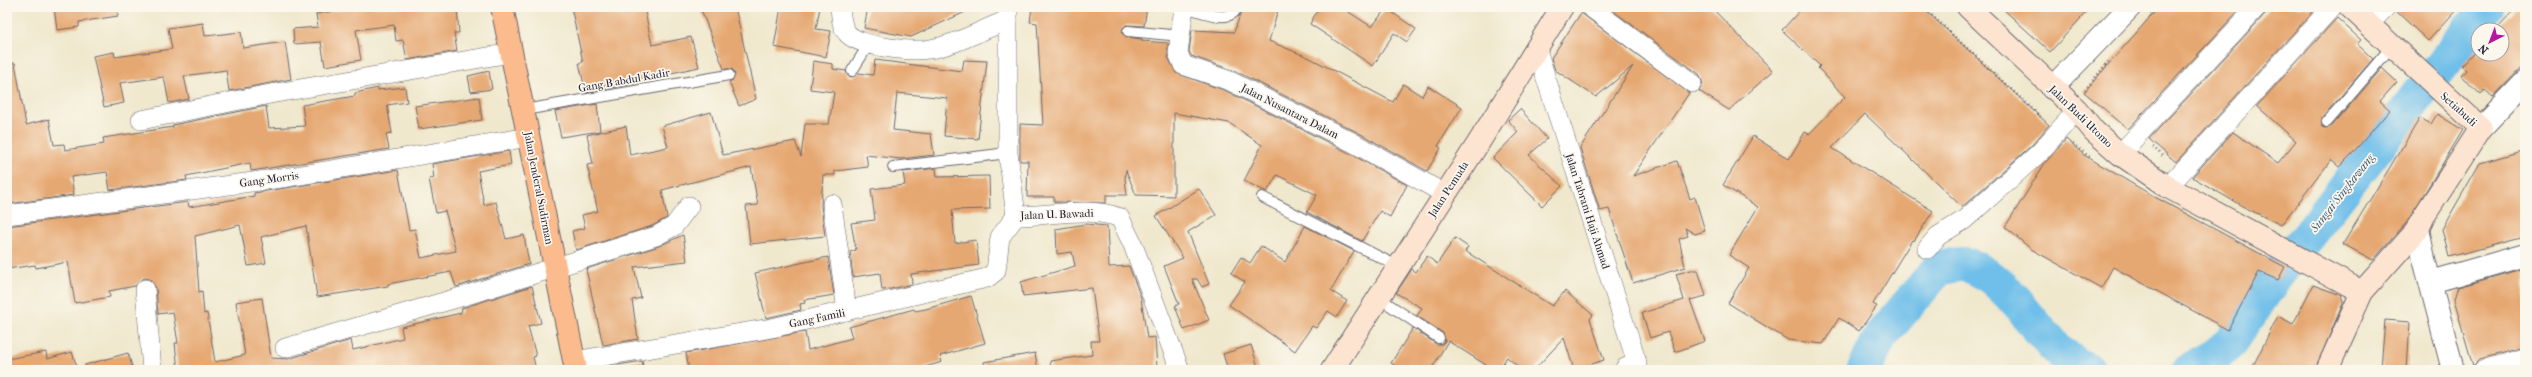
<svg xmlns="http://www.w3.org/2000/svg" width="2532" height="377" font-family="'IM FELL French Canon',serif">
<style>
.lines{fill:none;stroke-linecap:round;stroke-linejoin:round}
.river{stroke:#70bfea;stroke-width:35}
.building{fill:#e6a872}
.service-casing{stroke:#6a676e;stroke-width:12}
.minor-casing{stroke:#6a676e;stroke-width:20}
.tertiary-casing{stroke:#6a676e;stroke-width:24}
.secondary-casing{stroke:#6a676e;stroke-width:24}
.primary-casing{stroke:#6a676e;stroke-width:24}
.path{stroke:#6a676e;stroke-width:2.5;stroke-dasharray:1 3;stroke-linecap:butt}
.service{stroke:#fff;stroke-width:10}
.minor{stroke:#fff;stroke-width:19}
.tertiary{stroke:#fff;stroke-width:22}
.secondary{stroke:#fde4d1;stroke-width:22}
.primary{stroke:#fbbb8c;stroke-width:22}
.labels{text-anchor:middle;stroke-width:3.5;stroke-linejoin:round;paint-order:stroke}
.street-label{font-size:11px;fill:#22223b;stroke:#fbf7ec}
.water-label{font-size:12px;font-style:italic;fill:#3d5978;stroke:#fbf7ec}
</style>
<rect width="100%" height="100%" fill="#fbf7ec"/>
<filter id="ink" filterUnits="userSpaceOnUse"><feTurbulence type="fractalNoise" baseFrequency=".025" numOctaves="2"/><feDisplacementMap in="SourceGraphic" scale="8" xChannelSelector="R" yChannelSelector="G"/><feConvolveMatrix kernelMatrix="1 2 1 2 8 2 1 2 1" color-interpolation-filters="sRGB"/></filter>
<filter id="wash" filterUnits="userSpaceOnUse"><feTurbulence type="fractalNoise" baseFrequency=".012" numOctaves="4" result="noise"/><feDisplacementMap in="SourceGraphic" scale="16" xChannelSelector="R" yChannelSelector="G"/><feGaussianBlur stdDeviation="0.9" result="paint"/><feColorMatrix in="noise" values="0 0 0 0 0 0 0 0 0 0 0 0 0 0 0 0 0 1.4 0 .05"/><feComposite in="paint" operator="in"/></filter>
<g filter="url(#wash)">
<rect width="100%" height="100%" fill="#f0e8cd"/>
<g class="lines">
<g class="river">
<path d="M1864 370 1881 336 1939 268C1947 267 1959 263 1967 265 2016 279 2041 353 2089 370"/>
<path d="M2190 370 2216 355 2231 342 2273 280 2487 7"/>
</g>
</g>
<g id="blocks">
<g class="building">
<path d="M54 7H117L118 16 79 22V27L57 30Z"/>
<path d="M357 7H457L459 33H454L457 51 407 60 403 40 396 41 394 25 356 30 361 60 325 66 321 42 294 44 293 29 318 27 316 14Z"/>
<path d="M571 7H644L652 45 691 37 699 67 648 78V81L586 93 579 63 583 62Z"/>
<path d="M700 7H735L756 99 739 106 729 82 733 80 735 74 732 69H724Z"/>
<path d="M781 7H820L816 29 831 31 826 57 774 47Z"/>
<path d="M868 7H976L911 37 864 28Z"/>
<path d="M1032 7H1147L1144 26 1126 25 1123 28 1122 33 1127 37 1142 39V41L1168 43V57L1176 73 1226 91 1347 152 1407 185 1390 217 1380 211 1362 241 1307 212 1317 195 1277 175 1267 192 1244 181 1262 145 1229 123 1174 113V196L1136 195 1126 170 1125 179 1127 195H1106V203L1054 202V197H1027L1028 161H1020V124L1043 125 1037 23 1030 22Z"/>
<path d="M1243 7H1279L1269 41 1310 58 1393 102 1403 84 1422 96 1428 86 1462 107 1438 146 1441 148 1427 171 1357 132 1235 71 1191 56 1189 51 1192 30 1234 32Z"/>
<path d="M1319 7H1341L1372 27 1386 8 1416 29 1407 42 1394 33 1373 66 1310 24Z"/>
<path d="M1608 7H1711L1773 71 1729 110 1699 91 1703 84 1699 74Z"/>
<path d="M1803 7H1922L2049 125 2032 145 1962 207 1865 114 1832 148 1933 211 1914 241 1912 240 1873 304 1877 306 1859 331 1839 318 1823 344 1788 340 1728 303 1749 268 1729 255 1758 207 1723 185 1753 136 1789 159 1805 132 1809 134 1845 97 1818 68 1820 66 1782 30Z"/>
<path d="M2001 7H2091L2050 52Z"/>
<path d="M2159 7H2242L2128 129 2084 92Z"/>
<path d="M2268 7H2317L2176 162 2149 139 2265 14Z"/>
<path d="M2397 7H2459L2428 41 2396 11Z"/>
<path d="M2517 7H2525V64L2493 97 2485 90 2481 95 2461 76 2466 70 2462 66 2478 48V54H2502V30H2495Z"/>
<path d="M1581 13 1689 93 1633 176 1677 161 1690 199 1695 197 1705 231 1695 234 1685 228 1688 236 1679 239 1685 267 1633 283 1609 209 1600 211 1580 148 1633 66 1596 97 1555 70 1551 58Z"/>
<path d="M2337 18 2361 40 2357 44 2373 59 2322 118 2323 127 2326 128 2332 126 2382 68 2397 82 2380 101 2390 110 2351 155 2339 167 2331 160 2281 225 2242 206 2192 177 2233 132 2278 163 2296 141 2257 106Z"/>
<path d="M203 23 205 36 241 32 243 48 285 42 291 79 229 91 226 70 184 76 189 99 169 103 164 77 120 83 124 103 104 107 93 56 114 52 115 57 172 49 168 28Z"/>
<path d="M875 60 962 71 964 60 987 61 978 139 944 136 947 98 897 93 893 130 931 134 934 155 901 159 866 155 868 167 835 171V175H823L821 206 825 236 750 244 746 206 758 205 751 167 662 190 667 218 652 226 576 250 572 231 585 228 582 215 598 211 587 165 593 164 587 135 626 126 630 155 668 147 662 126 711 112 723 155 795 141 801 157 805 124H829L834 92 810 89 813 61 833 64V69L846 71 848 76 852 77 858 73 873 75Z"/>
<path d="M15 63 26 125 49 119 54 145 64 144 65 150 104 144 103 138 173 127V125L266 106 269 128 305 126 302 105 355 96V93L378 88V90L405 87 407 102 387 105 392 133 386 134 389 149 251 171 250 163 186 176 187 180 110 190 107 172 71 177 74 195 8 204 7 64Z"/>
<path d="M489 71 492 89 471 92 468 76Z"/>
<path d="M479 97 482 120 419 129 415 106Z"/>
<path d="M597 104 600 131 561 137 555 111Z"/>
<path d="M1520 109 1547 139 1529 155 1562 186 1542 206 1493 158 1518 132 1508 120Z"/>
<path d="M2437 114 2463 130 2407 222 2373 260 2343 244 2420 118 2431 124Z"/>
<path d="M2066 139 2084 155 2153 196 2285 267 2278 280 2259 272 2228 330 2113 267 2101 288 2031 249 2005 227 2045 163Z"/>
<path d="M2525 150V237L2449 257 2442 229 2480 163Z"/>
<path d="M509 151 511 165 478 171 484 205 496 202 506 239 524 235 529 264 456 287 451 272 388 284V286L317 297 306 226 261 237 266 263 248 266 240 225 195 236 199 292 202 291 204 314 207 313 215 362 245 355 236 302 262 298 271 358 288 359 351 340 353 350 403 338 401 327 461 313 462 308 532 286 541 323 528 326 536 356 533 357 536 370H178L175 343H178L173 312 158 314 156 288 150 279 144 278 135 286 109 291 110 297 75 303 68 262 36 268 35 265 7 269V226L188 202 189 207 254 196V193L398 170 409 230 415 229 421 258 456 251 445 211 436 213 429 179 434 178 432 164Z"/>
<path d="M936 168 937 177 989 176 990 209 952 210 955 243 976 240 979 265 911 274 912 284 891 289 882 290 880 273 853 277 850 252 856 250 851 223 875 220 871 189 905 185 903 172Z"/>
<path d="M1199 189 1216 215 1188 232 1209 284 1202 287 1197 279H1192L1209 320 1184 330 1175 306 1179 304 1164 266 1183 258 1156 216Z"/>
<path d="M1086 224 1107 226 1109 267 1129 266 1141 298 1147 338 1155 337 1157 369 1051 370 1050 361 1092 355 1091 341H1099L1092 288 1023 296 1021 282 1075 266 1072 252 1057 254 1056 229Z"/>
<path d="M1305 226 1354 251 1331 291 1347 301 1337 317 1328 311 1316 328 1312 326 1295 351 1229 305 1245 282 1231 273 1241 257 1250 263 1261 246 1285 262Z"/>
<path d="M683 235 687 261 634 267 641 298 632 300 638 339 603 345 586 269 659 246Z"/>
<path d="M1455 238 1468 247 1465 251 1552 306 1565 291 1593 315 1590 319 1604 360 1574 370 1564 338 1534 370H1522L1507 357 1499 370H1494L1448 341 1431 370H1402L1391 363 1413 328 1436 344H1442L1445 341 1443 333 1417 316 1422 308 1396 293 1412 269 1416 272 1427 256 1437 264Z"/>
<path d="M828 257 834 295 804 300 805 303 800 304 801 310 766 318 755 273Z"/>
<path d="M2525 268V347L2480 359 2473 366 2454 300 2458 287Z"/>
<path d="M1691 270H1698L1706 296 1690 300 1705 341 1675 352 1668 332 1650 338 1642 313 1684 300 1676 274Z"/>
<path d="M2313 285 2341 295 2343 303 2315 370H2251L2278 316 2293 324Z"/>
<path d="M971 296 985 343 940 356 942 362 915 370H689L686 353 805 332 808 350 852 338 849 327 914 309 915 311 926 309Z"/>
<path d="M2385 320 2410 322 2407 370 2381 368Z"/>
<path d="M1251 345 1259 370H1228L1223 354Z"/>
<path d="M46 352 47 359 72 352 78 370H7V359Z"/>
<path d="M128 353 133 370H86L85 365Z"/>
<path d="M1035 353 1038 370H985L984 362Z"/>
<path d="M642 361 644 370H607L606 367Z"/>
</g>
</g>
</g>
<g filter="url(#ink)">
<use href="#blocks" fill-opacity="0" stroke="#6a676e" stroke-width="1"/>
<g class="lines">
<defs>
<g id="service">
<path d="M1184 7C1199 10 1231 26 1237 7"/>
<path d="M1128 31 1181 36"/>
<path d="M852 71 869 44"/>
<path d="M524 110 729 75"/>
<path d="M2327 122 2392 46"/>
<path d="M893 167 1008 153"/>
<path d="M1262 197 1399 267"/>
<path d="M1379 298 1439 338"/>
</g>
<g id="minor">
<path d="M840 7C841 16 841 26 847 33 858 47 912 52 930 49 956 45 983 29 1008 20"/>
<path d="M1008 7V153L1016 216"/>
<path d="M1184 7 1178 53 1183 65 1230 81 1352 142 1445 194"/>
<path d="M1590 7 1692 83"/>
<path d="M2369 24 2386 7"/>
<path d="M1536 47 1637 363 1625 368 1626 370"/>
<path d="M141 120 270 94 511 53"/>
<path d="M2120 154 2257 7"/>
<path d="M2168 187 2332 7"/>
<path d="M832 204 847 311"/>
<path d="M7 215 289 177 529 137"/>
<path d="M1016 216C1047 216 1091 206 1120 218L1133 245 1180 370"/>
<path d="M1927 249 1938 236 1964 220 2040 152 2077 110"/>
<path d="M145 289 152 370"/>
<path d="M285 348 464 296 656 236 674 226 689 206"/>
<path d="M574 361 772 328 987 278 996 271 1000 237 1016 216"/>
<path d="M2483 370 2525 358"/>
</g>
<g id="tertiary">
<path d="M2052 88 2130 7"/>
<path d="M2481 128 2525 82"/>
<path d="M2418 229 2424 259 2453 370"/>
<path d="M2431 282 2525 255"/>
</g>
<g id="secondary">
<path d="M1968 7 2077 110 2094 131 2120 154 2168 187 2362 292"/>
<path d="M1332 370 1479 142 1562 7"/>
<path d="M2327 370 2362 292 2418 229 2424 216 2481 128 2350 7"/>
</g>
<path id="primary" d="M502 7 576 370"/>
</defs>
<use href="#service" class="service-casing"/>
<use href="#minor" class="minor-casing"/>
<use href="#tertiary" class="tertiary-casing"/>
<use href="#secondary" class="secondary-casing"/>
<use href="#primary" class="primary-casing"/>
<g class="path">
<path d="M1923 7 2043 119"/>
<path d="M2150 14 2157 7"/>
<path d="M2085 90 2109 61"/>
<path d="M2073 144 2091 158"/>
<path d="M2153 147 2164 157"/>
</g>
<use href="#service" class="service"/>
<use href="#minor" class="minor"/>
<use href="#tertiary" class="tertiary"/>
<use href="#secondary" class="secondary"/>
<use href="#primary" class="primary"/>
</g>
</g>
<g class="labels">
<g class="street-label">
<text transform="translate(624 80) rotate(-10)" y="4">Gang B abdul Kadir</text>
<text transform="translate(2459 109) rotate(42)" y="4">Setiabudi</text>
<text transform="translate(1290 111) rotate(27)" y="4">Jalan Nusantara Dalam</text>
<text transform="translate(2081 116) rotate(44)" y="4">Jalan Budi Utomo</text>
<text transform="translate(269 179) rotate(-8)" y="4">Gang Morris</text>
<text transform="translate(539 188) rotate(79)" y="4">Jalan Jenderal Sudirman</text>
<text transform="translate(1448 189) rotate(-57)" y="4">Jalan Pemuda</text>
<text transform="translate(1588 211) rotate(72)" y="4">Jalan Tabrani Haji Ahmad</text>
<text transform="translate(1057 214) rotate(-2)" y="4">Jalan U. Bawadi</text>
<text transform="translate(817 318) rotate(-12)" y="4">Gang Famili</text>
</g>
<g class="water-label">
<text transform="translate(2342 193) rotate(-52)" y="4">Sungai Singkawang</text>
</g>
</g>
<rect width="2532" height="377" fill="none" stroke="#fbf7ec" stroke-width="24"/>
<g transform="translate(2490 42) rotate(222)"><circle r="19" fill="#fbf7ec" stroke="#a4a2a5"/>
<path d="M0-3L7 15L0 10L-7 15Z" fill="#b5179e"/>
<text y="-6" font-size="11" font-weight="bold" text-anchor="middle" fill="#22223b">N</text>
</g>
</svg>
